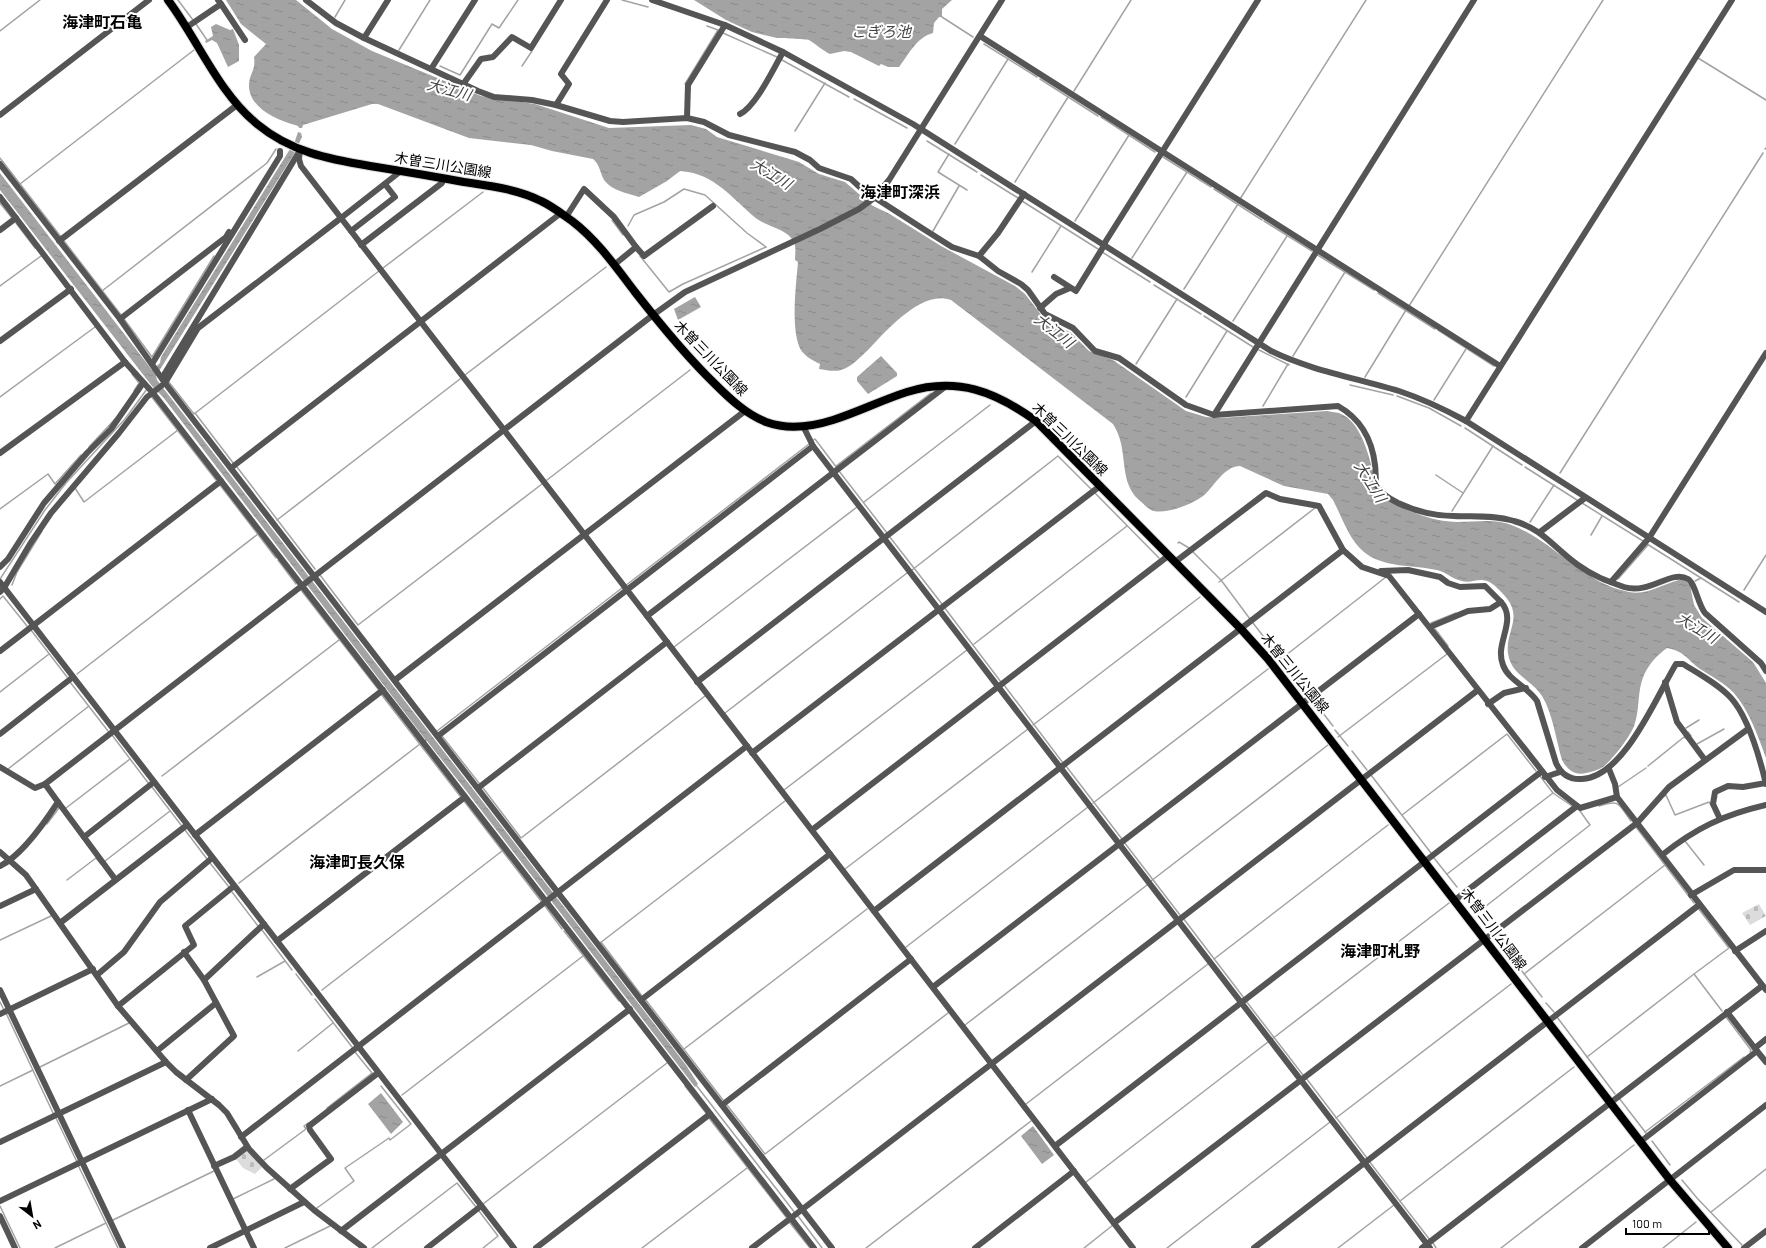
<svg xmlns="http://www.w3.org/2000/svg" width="1766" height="1248" font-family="Barlow,'Noto Sans JP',sans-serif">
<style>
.cemetery{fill:url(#cemetery-stones)}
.water{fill:url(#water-ripples)}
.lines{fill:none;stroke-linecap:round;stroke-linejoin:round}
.stream{stroke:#a3a3a3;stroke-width:1.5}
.major-casing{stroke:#dbdbdb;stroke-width:10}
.minor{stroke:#555;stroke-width:6}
.major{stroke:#000;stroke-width:8}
.labels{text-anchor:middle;stroke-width:4;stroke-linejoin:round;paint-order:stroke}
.street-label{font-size:14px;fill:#000;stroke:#fff}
.water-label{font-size:15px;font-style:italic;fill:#444;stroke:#fff}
.quarter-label{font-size:16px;font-weight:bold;fill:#000;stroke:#fff}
</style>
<defs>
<pattern id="cemetery-stones" width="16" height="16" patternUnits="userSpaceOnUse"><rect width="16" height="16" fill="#dcdcdc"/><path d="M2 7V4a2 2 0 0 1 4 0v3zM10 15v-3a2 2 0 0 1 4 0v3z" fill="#bbb"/></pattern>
<pattern id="water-ripples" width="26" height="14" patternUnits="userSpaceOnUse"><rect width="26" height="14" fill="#a3a3a3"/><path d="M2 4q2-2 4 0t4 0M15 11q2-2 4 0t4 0" fill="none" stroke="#8b8b8b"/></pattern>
</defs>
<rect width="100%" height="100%" fill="#fff"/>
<g class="cemetery">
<path d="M1759 904 1766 916 1750 925 1742 913Z"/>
<path d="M246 1150 262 1167 255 1174 243 1168 236 1159Z"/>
</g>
<g class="water">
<path d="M226 0H296L332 29 372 51 481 96 535 104 609 128 691 125 706 129 717 137 799 162 819 174 845 182 873 206 888 213 941 246 1015 286 1025 294 1046 321 1070 332 1089 351 1113 360 1186 411 1206 417 1220 418 1327 411C1330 412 1335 412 1339 413 1365 422 1372 470 1378 493 1401 509 1428 521 1457 522 1476 522 1496 518 1514 526 1556 543 1582 583 1629 592 1648 596 1665 582 1684 579L1690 585 1694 605 1702 618 1753 662 1766 683V758C1758 736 1749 710 1733 692 1723 682 1711 676 1700 669 1685 658 1686 652 1667 648 1657 655 1649 664 1644 675 1637 691 1640 707 1635 723 1632 735 1612 760 1603 767 1598 770 1592 772 1586 773 1574 776 1567 769 1562 760 1556 740 1553 714 1542 696 1533 681 1514 676 1509 658 1502 633 1526 619 1504 595 1500 591 1496 586 1491 583 1481 576 1472 584 1462 581 1452 579 1446 572 1437 570 1414 565 1383 568 1364 552 1349 540 1342 517 1333 500L1328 494 1284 486 1240 466C1224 466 1214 487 1203 496 1193 504 1163 516 1151 510 1147 508 1143 503 1139 500 1117 480 1130 450 1113 424L951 300C922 289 886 331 868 350 860 357 852 367 841 370 834 372 826 370 819 369L820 364C812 360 802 355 799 346 791 324 796 285 798 262L795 260C795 252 797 245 792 239 785 229 767 226 757 219 732 199 715 173 680 171L667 181 639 197C627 193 609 190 603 178 600 171 599 164 593 159L552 151 531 145 469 138 378 104H372L303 125 302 128C296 128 301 126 295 125 277 120 248 108 249 84 250 72 256 70 254 57L266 44 241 24Z"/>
<path d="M694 0H952L942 9V17H939L934 23 933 33C917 37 909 54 899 67H888L881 64 879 66 851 52 844 51 830 54C823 51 816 44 809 40 806 39 779 38 777 38L752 32 726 20Z"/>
<path d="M216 24 230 30 233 29 239 45V61L228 67 217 43 212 40 206 43 205 41 213 36 211 27Z"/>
<path d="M298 132 301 133 302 137 294 154 156 376 157 380 686 1065 698 1084 695 1087 464 788 427 741 425 742V739L163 397 152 386 0 190V173L152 370 160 363 161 357 295 141Z"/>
<path d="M695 297 701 307 678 320 674 309Z"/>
<path d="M881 356 897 373V376L868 394 857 381V377Z"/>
<path d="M381 1093 403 1122 391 1134 368 1104Z"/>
<path d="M1033 1126 1054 1155 1042 1164 1021 1136Z"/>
</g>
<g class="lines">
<g class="stream">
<path d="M178 0 193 20"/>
<path d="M622 0 648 7"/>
<path d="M335 17 345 0"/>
<path d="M942 17 973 37"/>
<path d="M196 24 207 40"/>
<path d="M0 31 40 0"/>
<path d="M723 33 777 57"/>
<path d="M984 44 1037 77"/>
<path d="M399 50 430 0"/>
<path d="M1698 58 1766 100"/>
<path d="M782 60 849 97"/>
<path d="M440 66 460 75 492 24 499 28 518 0"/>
<path d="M522 66 532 51"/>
<path d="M1040 79 1098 116"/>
<path d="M685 84 718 30 707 26"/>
<path d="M1074 91 1131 0"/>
<path d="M854 99 907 128"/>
<path d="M1101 117 1155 152"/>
<path d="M795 131 825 83"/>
<path d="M927 141 977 172"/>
<path d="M955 144 1008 59"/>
<path d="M1765 149 1766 148"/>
<path d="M949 154 938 172 967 190"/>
<path d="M1163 157 1211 187"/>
<path d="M0 158 61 237"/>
<path d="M981 175 1018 198"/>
<path d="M1015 182 1068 97"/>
<path d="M20 184 194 50"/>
<path d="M1214 189 1262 220"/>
<path d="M1240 199 1366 0"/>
<path d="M1022 201 1098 249"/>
<path d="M0 203 12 218"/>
<path d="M612 220 623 235"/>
<path d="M1075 221 1129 135"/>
<path d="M1264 221 1312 251"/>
<path d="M16 223 35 248"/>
<path d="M628 226 634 215 664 202 684 189 705 195 747 233 766 247"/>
<path d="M933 231 959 186"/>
<path d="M64 241 121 315"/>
<path d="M1102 252 1150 282"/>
<path d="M1316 254 1374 290"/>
<path d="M640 256 669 292 683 284 766 247"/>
<path d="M1132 258 1187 172"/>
<path d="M383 268 483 192"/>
<path d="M1032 272 1061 226"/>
<path d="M1154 285 1201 314"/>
<path d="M0 286 41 256"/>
<path d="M1184 289 1238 204"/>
<path d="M102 291 267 163 276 149"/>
<path d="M1378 293 1435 329"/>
<path d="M1409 306 1603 0"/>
<path d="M1204 316 1253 347"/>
<path d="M124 319 152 357 214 256"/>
<path d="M1233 321 1287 236"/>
<path d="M1438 330 1494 366"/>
<path d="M1259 350 1289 365"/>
<path d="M1293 356 1345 272"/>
<path d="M1136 364 1177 299"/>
<path d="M132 374 139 383 134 391"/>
<path d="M465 375 606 267"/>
<path d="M1365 377 1406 310"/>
<path d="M168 381 194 414 379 271"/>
<path d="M1350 385 1393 395"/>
<path d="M151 396 216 480"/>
<path d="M1397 396 1429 408 1461 426"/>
<path d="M0 397 95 327"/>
<path d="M1186 397 1227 331"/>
<path d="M1434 400 1466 349"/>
<path d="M1263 406 1288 364"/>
<path d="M195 413 234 464"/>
<path d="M1465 428 1522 465"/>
<path d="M812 441 815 439 837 468"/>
<path d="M89 447 115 419"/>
<path d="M836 466 931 393"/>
<path d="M237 467 315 569"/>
<path d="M1525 467 1577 500"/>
<path d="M839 471 887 533"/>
<path d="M1560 473 1763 153"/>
<path d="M1436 475 1463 493"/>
<path d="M547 480 690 370"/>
<path d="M220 485 276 558"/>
<path d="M75 488 84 502 178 430"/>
<path d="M1095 493 1159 558"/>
<path d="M864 502 990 405"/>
<path d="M1582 503 1643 541"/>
<path d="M0 509 48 474 55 484 81 455"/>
<path d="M1452 511 1493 446"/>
<path d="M277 520 460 379"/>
<path d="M1530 522 1554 485"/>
<path d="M1591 535 1602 516"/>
<path d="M889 536 942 604"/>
<path d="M1178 543 1179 542 1189 548"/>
<path d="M1647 544 1701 578"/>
<path d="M1193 552 1221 580 1250 619"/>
<path d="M278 560 296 584"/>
<path d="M912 570 1058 456 1091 489"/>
<path d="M320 575 358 625 542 484"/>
<path d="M0 579 45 510 66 483 125 419 147 389"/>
<path d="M1618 579 1648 545"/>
<path d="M1695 581 1701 578 1739 602"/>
<path d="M1219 582 1315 508"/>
<path d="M12 585 17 572 42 531"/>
<path d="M625 586 809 444"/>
<path d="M301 590 378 689"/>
<path d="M1744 590 1766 555"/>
<path d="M0 599 3 596 27 626"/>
<path d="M944 607 1001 682"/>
<path d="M1253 623 1309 695"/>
<path d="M1431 623 1456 613"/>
<path d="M1435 629 1448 646"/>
<path d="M31 630 67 677"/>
<path d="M974 644 1127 526"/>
<path d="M674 647 857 507"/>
<path d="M1281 659 1386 577"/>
<path d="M77 674 258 534"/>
<path d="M70 682 108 731"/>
<path d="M1004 685 1063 763"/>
<path d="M0 692 49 654"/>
<path d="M381 694 460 796"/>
<path d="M1312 699 1333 726"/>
<path d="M725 713 907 573"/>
<path d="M1033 725 1200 597"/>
<path d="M1686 728 1699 720"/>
<path d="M1335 730 1348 746"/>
<path d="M437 731 622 588"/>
<path d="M1688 732 1691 736"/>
<path d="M112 735 149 784"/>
<path d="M442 736 479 783"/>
<path d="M1338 737 1447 654"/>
<path d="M1697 744 1724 729"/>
<path d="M1352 751 1367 770"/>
<path d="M1066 766 1122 839"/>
<path d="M1648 766 1684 737 1685 738"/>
<path d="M8 769 89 706"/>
<path d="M1371 775 1431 853"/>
<path d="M162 776 339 640"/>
<path d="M1540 776 1553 793 1572 806"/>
<path d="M152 787 181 825"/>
<path d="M1618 787 1646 768"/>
<path d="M483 788 521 838 705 696"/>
<path d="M784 790 967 650"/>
<path d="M1665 796 1666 795 1675 815 1709 802 1711 805"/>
<path d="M464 801 541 901"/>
<path d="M1093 803 1268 669"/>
<path d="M1599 806C1621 799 1618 804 1631 821"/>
<path d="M66 808 130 759"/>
<path d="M1402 815 1507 734 1536 771"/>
<path d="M47 824 59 808"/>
<path d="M1636 827 1694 903"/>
<path d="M185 830 207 859"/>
<path d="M1685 841 1704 865"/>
<path d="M1124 842 1180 915"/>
<path d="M1434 858 1457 887"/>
<path d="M105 861 170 811"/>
<path d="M210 863 229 887"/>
<path d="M845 869 1028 729"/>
<path d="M1447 874 1553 793"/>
<path d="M67 880 96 858 101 864"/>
<path d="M1151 881 1328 745"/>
<path d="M239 883 420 744"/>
<path d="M232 892 258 926"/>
<path d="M1464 896 1490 930"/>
<path d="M545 906 562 929"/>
<path d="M1698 908 1729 948 1694 974 1722 1011"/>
<path d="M1477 913 1590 825 1580 811"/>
<path d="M1183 918 1244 998"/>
<path d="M262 930 292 970"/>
<path d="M564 931 619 1001"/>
<path d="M1494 935 1542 997"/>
<path d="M0 940 51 916"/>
<path d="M601 942 642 996"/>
<path d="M600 943 785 801"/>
<path d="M906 947 1088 807"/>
<path d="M1214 959 1388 825"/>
<path d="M296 974 312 995"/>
<path d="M1524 974 1665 865"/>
<path d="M257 977 285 961"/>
<path d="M322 990 502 851"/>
<path d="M315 999 352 1047"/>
<path d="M645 999 723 1100"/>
<path d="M1246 1001 1303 1075"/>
<path d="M0 1002 4 1010"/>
<path d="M1546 1003 1554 1012"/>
<path d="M6 1013 54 1115"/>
<path d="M1557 1017 1615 1094"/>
<path d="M1726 1017 1751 1050 1750 1052"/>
<path d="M965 1025 1147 885"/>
<path d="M1272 1039 1449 903"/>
<path d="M684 1049 867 909"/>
<path d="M298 1051 333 1023"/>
<path d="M355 1052 372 1073"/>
<path d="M1587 1057 1694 974"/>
<path d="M40 1067 129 1023"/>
<path d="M1306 1078 1367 1158"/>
<path d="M696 1085 795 1213"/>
<path d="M0 1086 33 1070"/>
<path d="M685 1086 706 1113"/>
<path d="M402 1095 583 956"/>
<path d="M1619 1098 1646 1133"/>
<path d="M1026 1104 1208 964"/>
<path d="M727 1105 765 1154 948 1013"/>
<path d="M327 1108 372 1073"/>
<path d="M56 1118 77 1162"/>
<path d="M709 1118 786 1217"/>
<path d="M1336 1118 1511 984"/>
<path d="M1645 1132 1744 1057"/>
<path d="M1652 1141 1670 1165"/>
<path d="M264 1160 306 1129 304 1126 308 1123"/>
<path d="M1369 1161 1430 1240"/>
<path d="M78 1165 118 1248"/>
<path d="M1682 1180 1697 1198 1742 1245"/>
<path d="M1086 1182 1268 1042"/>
<path d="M233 1199 274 1179"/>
<path d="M1400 1201 1574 1067"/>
<path d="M483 1204 667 1063"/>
<path d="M0 1206 20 1248"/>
<path d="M317 1208 354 1181 345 1168 389 1138 390 1140 411 1124 381 1086"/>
<path d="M479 1211 498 1236 483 1248"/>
<path d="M1711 1212 1766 1169"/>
<path d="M798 1216 822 1248"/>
<path d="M113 1220 214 1171"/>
<path d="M790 1223 810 1248"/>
<path d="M1433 1243 1436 1248"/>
<path d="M55 1248 106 1223"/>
<path d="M285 1248 330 1226"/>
<path d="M372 1248 457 1183 476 1207"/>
<path d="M642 1248 747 1168"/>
<path d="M866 1248 1031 1121"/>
<path d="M1084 1248 1113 1225"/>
<path d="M1167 1248 1330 1122"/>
<path d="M1338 1248 1394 1205"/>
<path d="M1501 1248 1634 1145"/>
<path d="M1663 1248 1696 1222"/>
</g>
<defs>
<path id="major" d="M168 0C198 40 218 92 257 124 291 152 328 159 370 166 401 171 432 176 464 182 490 186 517 189 541 201 552 206 562 214 572 221 597 240 616 267 635 292 660 324 686 356 715 384 730 399 746 414 766 422 788 430 811 427 833 420 858 412 882 400 907 392 957 376 996 392 1036 421L1241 629 1268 659 1670 1180 1728 1248"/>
</defs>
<use href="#major" class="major-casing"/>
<g class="minor">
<path d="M306 0 336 23 364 38 478 91 494 97 532 100 556 105 610 121 623 122 687 118 704 122 729 135 795 152 810 160 819 168 851 179 863 190 925 230 952 247 979 256 998 271 1021 284 1028 290 1045 314 1073 328 1095 351 1119 358 1186 405 1214 415 1338 406C1361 419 1372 439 1375 465 1376 471 1375 480 1377 486 1380 493 1392 500 1398 503 1415 511 1435 516 1454 516 1474 517 1494 515 1514 521 1543 529 1555 549 1578 565 1593 576 1607 581 1624 587 1650 595 1671 569 1688 579 1695 583 1698 604 1705 613L1761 663 1766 671"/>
<path d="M652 0 725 25 783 52 913 124 1271 351C1312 371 1357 378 1399 391 1423 399 1444 409 1466 421L1766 612"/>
<path d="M221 4 245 40"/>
<path d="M187 27 221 4 218 0"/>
<path d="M980 36 1500 366"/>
<path d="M364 38 388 0"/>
<path d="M431 69 475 0"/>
<path d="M464 83 481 59 493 57 512 37 531 48 561 0"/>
<path d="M556 105 569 84 561 74 607 0"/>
<path d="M740 114C756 106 774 68 783 52"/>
<path d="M0 115 149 0"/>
<path d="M687 118 688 85 725 25"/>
<path d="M300 150 299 159 301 166 341 218 198 328 165 383 832 1248"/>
<path d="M0 164 120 319 165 383 147 397 119 433 51 513 30 544 4 588 0 592"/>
<path d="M401 171 341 218 1133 1248"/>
<path d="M0 197 125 362 153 393 814 1248"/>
<path d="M566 217 584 189 614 217 636 247"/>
<path d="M0 230 16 218"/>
<path d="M351 231 395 197 385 184"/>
<path d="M59 241 237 105"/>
<path d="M1104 244 1258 0"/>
<path d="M361 245 442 183 443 178"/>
<path d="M979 256 998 233 1024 194"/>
<path d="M614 265 636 247 644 256 713 206"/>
<path d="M1054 277 1076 291 1105 244"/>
<path d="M1040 308 1056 294 1070 288"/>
<path d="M120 319 226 237 229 232"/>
<path d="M0 341 71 289"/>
<path d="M152 364 280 156V151"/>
<path d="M162 378 299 152"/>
<path d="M1214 415 1474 0"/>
<path d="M1466 421 1732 0"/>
<path d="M803 426 813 446 1430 1248"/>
<path d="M0 453 125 362"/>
<path d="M231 468 561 213"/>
<path d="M1540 532 1585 498"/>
<path d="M1175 562 1266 493 1280 499 1319 506 1343 550"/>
<path d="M0 567 8 559 44 503 87 453 111 429 143 383"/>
<path d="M1381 571 1408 570 1440 577 1448 583 1460 587 1485 586 1501 602"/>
<path d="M0 582 514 1248"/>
<path d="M1611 582 1649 538 1766 353"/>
<path d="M647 616 946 386"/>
<path d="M1430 627 1468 611 1490 609 1501 602C1518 621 1494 643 1503 665 1508 680 1528 687 1537 701L1556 763C1561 774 1569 780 1582 779 1624 777 1656 697 1676 664H1683C1699 674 1718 684 1731 698 1748 717 1760 759 1766 784"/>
<path d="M0 651 221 481"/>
<path d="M395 680 745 411"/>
<path d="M697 682 1036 421"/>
<path d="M1665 682 1677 722 1705 760"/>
<path d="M1488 704 1504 693 1526 688"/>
<path d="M0 734 73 677"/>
<path d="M438 736 813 446"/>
<path d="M752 753 1100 486"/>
<path d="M0 767 35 788 45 784"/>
<path d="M1609 769 1615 784 1617 797"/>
<path d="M1545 777 1560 772"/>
<path d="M478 788 667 642"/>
<path d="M58 802 115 879"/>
<path d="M1720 819 1713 804 1715 792 1728 786 1743 787 1766 783"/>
<path d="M812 830 1168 556"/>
<path d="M195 835 383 690"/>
<path d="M84 837 154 782"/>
<path d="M0 852 26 875 118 1006 166 1062 176 1072 219 1105 227 1113 249 1149 267 1168 314 1210 364 1248"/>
<path d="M1662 855C1696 828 1723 815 1766 805"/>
<path d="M0 866C21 856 45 822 58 802L45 784 653 315 685 292 820 229 859 209 874 198 889 180 1002 0"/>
<path d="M1691 895 1734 870H1766"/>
<path d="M1455 900 1577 806"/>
<path d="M0 906 36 889"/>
<path d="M874 911 1343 550 1362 567 1389 576 1557 790 1580 808 1617 797 1766 990"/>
<path d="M60 923 187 825"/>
<path d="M277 941 465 797"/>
<path d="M1735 951 1766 931"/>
<path d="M184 952 204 980 234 1036 186 1080"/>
<path d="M97 975 124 952 160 902 212 858"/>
<path d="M204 980 264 924"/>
<path d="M933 987 1419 614"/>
<path d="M0 990 123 1248"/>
<path d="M641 1000 830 854"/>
<path d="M118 1006 194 945 185 926 234 886"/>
<path d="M1727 1012 1757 1051"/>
<path d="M0 1014 93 969"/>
<path d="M1755 1048 1766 1039"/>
<path d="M157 1051 216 1003"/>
<path d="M722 1105 911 959"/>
<path d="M188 1110 254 1248"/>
<path d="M241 1137 747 746"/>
<path d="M0 1142 166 1062"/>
<path d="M1640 1142 1757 1051 1766 1062"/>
<path d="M1055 1146 1541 772"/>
<path d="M214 1166 234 1157 247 1147"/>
<path d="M290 1189 331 1159 310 1130 309 1126 378 1073"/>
<path d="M0 1201 212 1099"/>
<path d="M0 1216 15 1248"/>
<path d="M1114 1223 1637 823 1669 787 1748 729"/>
<path d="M341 1231 630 1009"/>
<path d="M210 1248 304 1202"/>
<path d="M427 1248 481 1206"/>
<path d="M536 1248 710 1114"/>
<path d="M752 1248 1478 690"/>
<path d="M975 1248 1074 1171"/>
<path d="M1254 1248 1699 905"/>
<path d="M1422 1248 1762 986"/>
<path d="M1582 1248 1766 1105"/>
<path d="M1744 1248 1766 1231"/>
</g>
<use href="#major" class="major"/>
</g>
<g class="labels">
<g class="street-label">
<text transform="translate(443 165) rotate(9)" y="5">木曽三川公園線</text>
<text transform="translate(711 358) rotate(46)" y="5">木曽三川公園線</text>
<text transform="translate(1070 439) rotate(44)" y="5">木曽三川公園線</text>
<text transform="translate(1295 673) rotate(51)" y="5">木曽三川公園線</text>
<text transform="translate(1494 929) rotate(53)" y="5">木曽三川公園線</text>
</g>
<g class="water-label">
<text x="881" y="37">こぎろ池</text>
<text transform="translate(449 90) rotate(15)" y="5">大江川</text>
<text transform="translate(771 174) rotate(31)" y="5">大江川</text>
<text transform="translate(1054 331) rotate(38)" y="5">大江川</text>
<text transform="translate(1370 482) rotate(58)" y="5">大江川</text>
<text transform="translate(1697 628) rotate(31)" y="5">大江川</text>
</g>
<g class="quarter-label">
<text x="102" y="28">海津町石亀</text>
<text x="900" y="198">海津町深浜</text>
<text x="357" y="868">海津町長久保</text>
<text x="1380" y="957">海津町札野</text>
</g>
</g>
<g transform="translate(32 1216) rotate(149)" stroke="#ffffff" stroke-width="3" paint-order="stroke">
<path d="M0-3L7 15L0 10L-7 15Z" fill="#000000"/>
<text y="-6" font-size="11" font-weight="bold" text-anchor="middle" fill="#000000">N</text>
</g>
<path d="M1626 1228v6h83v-6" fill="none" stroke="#000000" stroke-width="2"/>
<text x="1632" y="1228" font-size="12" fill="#000000" stroke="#ffffff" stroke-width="3" paint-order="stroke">100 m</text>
</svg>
